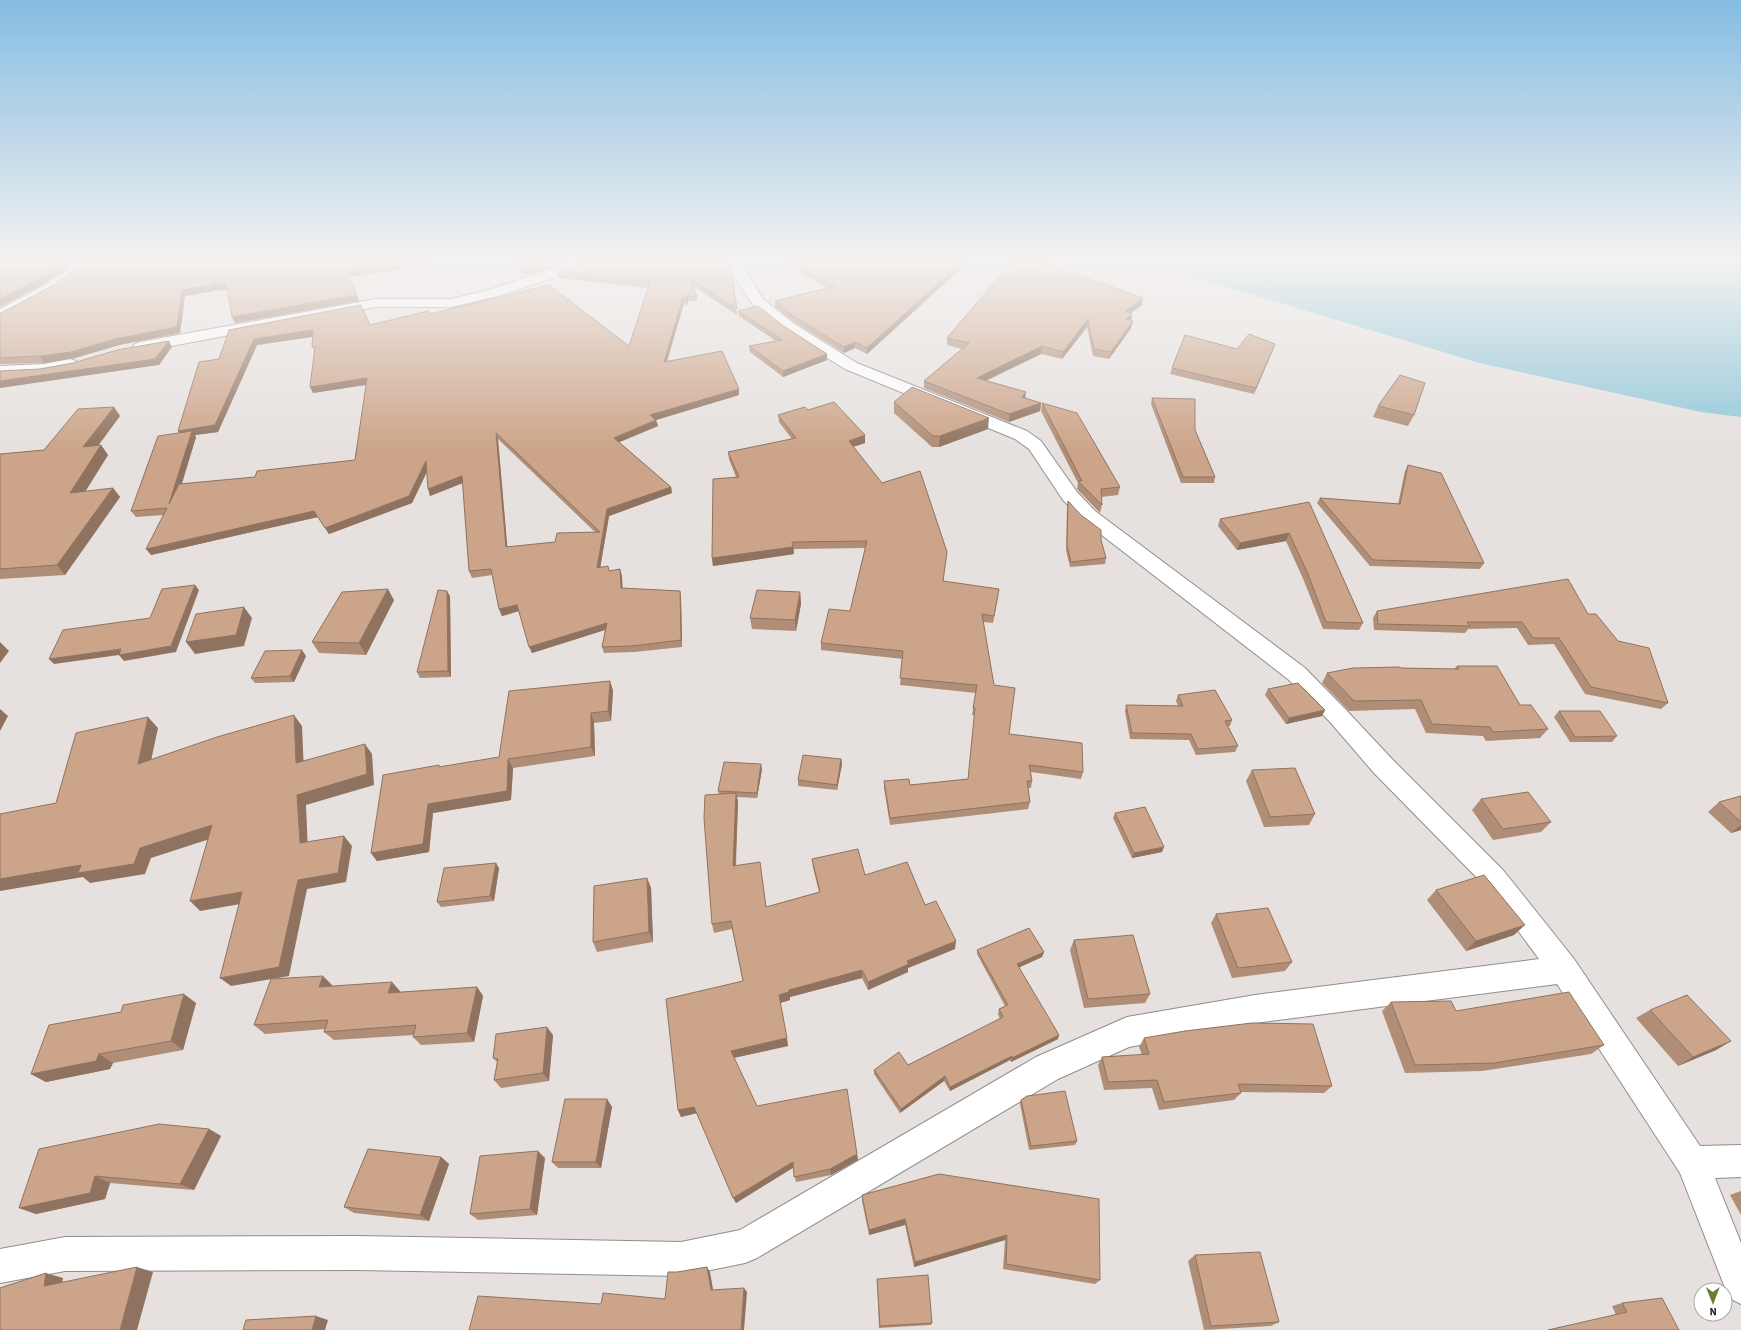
<svg xmlns="http://www.w3.org/2000/svg" width="1741" height="1330" font-family="'Source Sans 3',sans-serif">
<style>
.water{fill:#91c7d9}
.lines{fill:none;stroke-linecap:round;stroke-linejoin:round}
.minor-casing{stroke:#918d8b;stroke-width:2}
.minor{fill:#fff;fill-rule:evenodd}
.wall{fill:#af8d76;fill-rule:evenodd}
.shaded-wall{fill:#8f7360}
.building{fill:#cca489;stroke:#8f7360;fill-rule:evenodd}
</style>
<rect width="100%" height="100%" fill="#e6e1df"/>
<path class="water" d="M1159 263H1741V417L1701 412 1480 363 1200 279Z"/>
<g class="lines">
<defs>
<g id="minor">
<path d="M79 263H96L55 291 5 318 0 319V309L45 285Z"/>
<path d="M569 263H591L589 266 498 296 451 307H376L140 352 135 350 132 347 135 344 140 342 376 299H451L489 290Z"/>
<path d="M726 263H740L763 299 793 323 857 363 1027 431 1041 441 1077 492 1095 511 1305 668 1347 711 1392 759 1503 870 1574 959 1700 1146 1741 1145V1177L1715 1178 1741 1243V1304L1729 1298 1680 1173 1557 984 1255 1023 1129 1047 1058 1079 757 1258 745 1263 681 1276 357 1270 65 1271 0 1283V1249L65 1237 357 1236 681 1242 740 1230 1036 1057 1127 1017 1255 995 1539 959 1485 886 1374 773 1331 723 1289 680 1081 519 1063 500 1029 449 1015 439 845 369 814 350 783 329 753 305Z"/>
<path d="M70 359 76 361 78 364 76 367 44 374 0 376V366L44 364Z"/>
</g>
</defs>
<use href="#minor" class="minor-casing"/>
<use href="#minor" class="minor"/>
</g>
<g class="wall">
<path d="M86 263H433V265L349 277 359 301 235 323 232 317 227 289 217 291 216 289 214 291 185 296 180 333 119 345 75 358 44 363 0 364V314L1 313 52 286Z"/>
<path d="M511 263H563L530 275 517 273Z"/>
<path d="M782 263H967L867 354 855 348 844 353 794 322 775 307V301L828 288Z"/>
<path d="M1011 263H1050L1047 264 1142 305 1130 313 1131 328 1109 359 1093 356 1087 327 1062 359 1041 354 986 381 1025 398 1041 403 1040 411 1009 422 924 388V381L962 349 947 345V338Z"/>
<path d="M731 269 737 315 693 286V287L697 296V301H688L687 306 684 303 667 361 739 389V395L656 420 658 426 619 442 671 487 672 493 609 516 600 568 609 571 620 569 622 576V588L680 591 681 597 682 647 634 652 604 653 602 647 605 630 532 653 519 611 502 616 499 609 492 575 472 578 469 571 463 483 430 496 427 472 412 503 329 534 318 517 151 555 163 515 136 517 131 511 179 433 178 431 219 359 229 330 370 325 430 314 629 346 648 288 558 278 557 272ZM313 337 314 352 313 393 366 385 355 460 255 477 182 484 196 437 195 435 218 432 257 345ZM498 439 595 532 555 542 507 547Z"/>
<path d="M738 311 782 325 827 354V360L783 377 750 352 749 346 776 341 739 316Z"/>
<path d="M1275 344 1254 394 1170 374 1172 368 1237 349Z"/>
<path d="M1152 398 1195 430 1215 477 1214 483H1181L1151 404Z"/>
<path d="M894 402 988 429 939 447H932L894 413Z"/>
<path d="M1042 403 1120 487 1118 495 1101 497 1102 505 1100 513 1077 489 1078 483 1041 411Z"/>
<path d="M1378 406 1414 415 1408 426 1373 417Z"/>
<path d="M808 410 865 443 853 447 944 581 998 596 993 623 983 622 994 685 1009 734 1083 772 1081 779 1031 772 1032 781 1031 788H1028L1030 802 1028 809 890 825 884 788V781L910 785 968 779 975 715H972L976 693 900 685 903 659 821 650V643L850 611 865 548 794 549V554L713 566 712 558 736 477 729 459 728 452 792 439 779 422 778 415Z"/>
<path d="M120 416 98 446 101 445 108 455 85 492 113 488 120 497 65 575 0 579V454L44 450Z"/>
<path d="M1408 465 1484 563 1480 569 1370 566 1317 503 1320 498 1398 504 1405 471Z"/>
<path d="M1068 501 1101 540 1106 558 1105 564 1070 567 1066 550 1067 507Z"/>
<path d="M1309 502 1363 623 1359 630 1323 629 1304 581 1286 541 1237 550 1218 526 1220 519Z"/>
<path d="M800 592 801 604 796 631 752 629 750 618Z"/>
<path d="M450 596 451 677 420 678 417 672Z"/>
<path d="M394 600 366 655 319 653 312 642Z"/>
<path d="M1377 611 1588 614 1668 703 1661 709 1585 694 1554 644 1528 645 1517 628 1468 629 1465 633 1374 630 1373 618Z"/>
<path d="M306 656 294 682 255 683 251 678Z"/>
<path d="M1457 666 1520 705 1548 729 1540 738 1486 741 1483 736 1426 733 1415 709 1349 711 1322 683 1327 673 1401 668 1454 669Z"/>
<path d="M610 681 613 691 611 721 594 723 595 756 513 768 511 800 433 813 429 852 377 861 371 853 441 767 499 757Z"/>
<path d="M1268 689 1325 710 1322 716 1286 724 1265 695Z"/>
<path d="M1178 695 1232 720 1230 726H1228L1238 746 1235 752 1196 755 1189 740 1130 739 1125 711 1126 705 1178 706 1176 701Z"/>
<path d="M1559 711 1617 736 1612 742H1570L1554 717Z"/>
<path d="M841 759 842 764 837 790 798 786V780Z"/>
<path d="M762 769 757 798 737 797 738 802 736 866 760 862 766 907 819 892 813 868 812 859 865 875 925 905 955 949 908 968V972L868 990 862 978 790 997V1000L780 1003 788 1046 734 1058 757 1106 857 1154 858 1160 831 1175 796 1182 793 1168 736 1203 697 1113 681 1117 678 1110 743 981 732 929 714 933 712 924 719 794 718 791Z"/>
<path d="M1252 770 1315 814 1309 825 1264 827 1246 781Z"/>
<path d="M1741 796V830L1731 833 1708 812 1719 802Z"/>
<path d="M1481 799 1551 822 1541 832 1493 840 1472 810Z"/>
<path d="M1115 813 1162 852 1132 858 1113 818Z"/>
<path d="M499 868 494 901 441 907 437 902Z"/>
<path d="M647 878 651 888 653 942 597 952 593 942Z"/>
<path d="M1436 890 1514 935 1466 951 1427 900Z"/>
<path d="M1216 914 1292 962 1285 971 1232 978 1211 923Z"/>
<path d="M1074 940 1150 994 1145 1003 1084 1008 1070 950Z"/>
<path d="M977 950 1044 952 1042 957 1019 967 1058 1039 1011 1062 1010 1060 950 1091 944 1081 900 1113 874 1074V1070L908 1065 1000 1019 998 1014 999 1009 1005 1006 977 954Z"/>
<path d="M332 985V986L400 991 399 992 477 987 483 996 474 1042 421 1045 413 1037 414 1035 334 1040 324 1032 325 1029 265 1034 254 1025Z"/>
<path d="M1391 1002 1456 1011 1604 1045 1591 1054 1482 1071 1405 1073 1382 1011Z"/>
<path d="M196 1003 183 1050 113 1063 110 1069 46 1082 31 1074Z"/>
<path d="M1650 1010 1731 1041 1716 1050 1678 1066 1636 1018Z"/>
<path d="M553 1035 549 1081 501 1088 494 1080 497 1062 493 1058Z"/>
<path d="M1144 1038 1332 1086 1324 1093 1240 1092 1241 1093 1234 1100 1159 1110 1152 1088 1104 1090 1098 1065 1102 1057 1142 1055 1139 1047Z"/>
<path d="M607 1099 612 1107 601 1168H558L552 1162Z"/>
<path d="M1021 1100 1077 1141 1075 1145 1029 1150 1020 1104Z"/>
<path d="M209 1129 221 1136 194 1190 110 1183 105 1199 36 1214 19 1208Z"/>
<path d="M441 1157 449 1164 429 1221 354 1213 344 1207Z"/>
<path d="M545 1158 537 1215 478 1220 470 1214Z"/>
<path d="M939 1174 1100 1280 1095 1284 1003 1269 1005 1240 914 1267 905 1225 869 1235 862 1201V1195Z"/>
<path d="M1741 1191V1215L1730 1195Z"/>
<path d="M1195 1255 1279 1322 1271 1326 1204 1330 1188 1261Z"/>
<path d="M877 1279 932 1323 931 1325 879 1328Z"/>
<path d="M1622 1303 1679 1330H1547L1616 1315 1612 1306Z"/>
</g>
<g class="shaded-wall">
<path d="M63 263H76L44 284 0 307V299Z"/>
<path d="M402 263H433V265L349 277 347 271Z"/>
<path d="M545 263H563L530 275 529 269Z"/>
<path d="M961 263H967L867 354V348Z"/>
<path d="M216 279 226 283 229 289 217 291 216 289 214 291 185 296 180 333 119 345 75 358 44 363 40 356 182 290Z"/>
<path d="M357 295 359 301 235 323 232 317Z"/>
<path d="M687 296 688 301 687 306 686 300Z"/>
<path d="M683 297 684 303 665 368 664 362Z"/>
<path d="M1143 298 1142 305 1123 319 1125 311Z"/>
<path d="M1132 314 1131 321 1126 319Z"/>
<path d="M1088 319 1087 327 1062 359 1063 352Z"/>
<path d="M1133 321 1131 328 1109 359 1111 352Z"/>
<path d="M313 330 316 336 257 345 218 432 195 435 196 437 173 511 169 504 182 437 178 431 254 339Z"/>
<path d="M169 341 172 347 159 365 0 388V381Z"/>
<path d="M855 342V348L844 353V347Z"/>
<path d="M1275 344 1273 350 1254 394 1256 388Z"/>
<path d="M1042 346 1041 354 976 385 977 378Z"/>
<path d="M827 354V360L783 377V371Z"/>
<path d="M367 378 370 384 313 393 310 387Z"/>
<path d="M739 389V395L656 420 658 426 615 444 614 438 650 415Z"/>
<path d="M1026 392 1025 400 1022 397Z"/>
<path d="M1041 403 1040 411 1009 422V414Z"/>
<path d="M114 407 120 416 90 456 83 447Z"/>
<path d="M989 418 988 429 939 447 940 436Z"/>
<path d="M496 433 498 439 508 554 506 547Z"/>
<path d="M865 435V443L849 448V441Z"/>
<path d="M101 445 108 455 78 503 70 493Z"/>
<path d="M426 461 429 467 412 503 329 534 325 528Z"/>
<path d="M462 476 465 482 430 496 428 489Z"/>
<path d="M671 487 672 493 609 516 599 575 597 568 607 509Z"/>
<path d="M113 488 120 497 65 575 57 565Z"/>
<path d="M314 511 318 517 151 555 146 549Z"/>
<path d="M1289 533 1286 541 1237 550 1240 543Z"/>
<path d="M793 547 794 554 713 566 712 558Z"/>
<path d="M620 569 622 576 623 594 621 588Z"/>
<path d="M195 585 199 590 176 652 124 661 119 655 54 664 49 659 121 649Z"/>
<path d="M388 589 394 600 366 655 359 643Z"/>
<path d="M447 591 450 596 451 677 448 671Z"/>
<path d="M680 591 681 597 682 647 681 640Z"/>
<path d="M800 592 801 604 796 631 795 620Z"/>
<path d="M517 605 519 611 502 616 499 609Z"/>
<path d="M244 607 252 618 244 646 195 654 186 642Z"/>
<path d="M607 623 608 629 532 653 529 647Z"/>
<path d="M0 642 9 651 0 663Z"/>
<path d="M302 650 306 656 294 682 290 676Z"/>
<path d="M610 681 613 691 611 721 608 711Z"/>
<path d="M0 709 8 716 0 731Z"/>
<path d="M1325 710 1322 716 1286 724 1289 718Z"/>
<path d="M591 713 594 723 595 756 591 747Z"/>
<path d="M294 715 302 726 304 774 296 763Z"/>
<path d="M148 717 158 728 148 775 138 764Z"/>
<path d="M365 744 372 754 374 785 306 805 308 853 300 843 297 795Z"/>
<path d="M508 759 513 768 511 800 433 813 429 852 377 861 371 853 428 804Z"/>
<path d="M841 759 842 764 837 790V785Z"/>
<path d="M761 764 762 769 757 798V793Z"/>
<path d="M736 793 738 802 735 875 733 866Z"/>
<path d="M212 825 222 835 151 858 145 874 90 883 83 877 0 891V879L140 848Z"/>
<path d="M1741 825V830L1731 833Z"/>
<path d="M344 836 352 846 346 882 307 889 289 976 231 986 220 978 298 880Z"/>
<path d="M1164 847 1162 852 1132 858 1134 853Z"/>
<path d="M496 863 499 868 494 901 490 896Z"/>
<path d="M647 878 651 888 653 942 649 932Z"/>
<path d="M242 892 252 902 200 911 190 901Z"/>
<path d="M1525 925 1514 935 1466 951 1476 941Z"/>
<path d="M956 941 955 949 908 968V972L868 990V982L907 961Z"/>
<path d="M1044 952 1042 957 1016 969 1017 964Z"/>
<path d="M862 970V978L790 997V1000L780 1003 779 995 789 990Z"/>
<path d="M323 976 332 985 329 996 319 987Z"/>
<path d="M392 982 400 991 397 1002 388 993Z"/>
<path d="M477 987 483 996 474 1042 467 1033Z"/>
<path d="M184 994 196 1003 183 1050 171 1041Z"/>
<path d="M547 1027 553 1035 549 1081 543 1073Z"/>
<path d="M1059 1035 1058 1039 1011 1062 1012 1058Z"/>
<path d="M787 1038 788 1046 733 1058 731 1051Z"/>
<path d="M1731 1041 1716 1050 1678 1066 1693 1057Z"/>
<path d="M99 1054 113 1063 110 1069 46 1082 31 1074Z"/>
<path d="M1012 1056 1010 1060 950 1091V1087Z"/>
<path d="M945 1076 944 1081 900 1113 901 1109Z"/>
<path d="M607 1099 612 1107 601 1168 596 1162Z"/>
<path d="M694 1107 697 1113 681 1117 678 1110Z"/>
<path d="M209 1129 221 1136 194 1190 180 1184Z"/>
<path d="M538 1151 545 1158 537 1215 530 1209Z"/>
<path d="M857 1154 858 1160 831 1175 830 1169Z"/>
<path d="M441 1157 449 1164 429 1221 420 1215Z"/>
<path d="M793 1162 794 1167 736 1203 733 1198Z"/>
<path d="M95 1176 110 1183 105 1199 36 1214 19 1208Z"/>
<path d="M905 1219V1225L869 1235V1230Z"/>
<path d="M1007 1235 1005 1240 914 1267 915 1262Z"/>
<path d="M137 1267 153 1272 137 1330H120Z"/>
<path d="M707 1267 710 1272 714 1295 711 1290Z"/>
<path d="M46 1273 63 1278 61 1291 44 1286Z"/>
<path d="M744 1288 747 1292 744 1330H741Z"/>
<path d="M316 1316 328 1320 325 1330H312Z"/>
</g>
<g class="building">
<path d="M0 263H63L40 278 0 299Z"/>
<path d="M86 263H402L347 271 357 295 232 317 226 283 214 285 216 279 211 285 182 290 177 327 115 339 71 352 40 356 0 358V314L1 313 52 286Z"/>
<path d="M513 263H545L529 269 515 267Z"/>
<path d="M583 263H728L731 269 737 309 692 280 691 284 697 296H687L686 300 683 297 664 362 722 351 739 389 650 415 656 420 614 438 671 487 607 509 597 568 608 566 609 571 620 569 621 588 680 591 681 640 632 646 602 647 607 623 529 647 517 605 499 609 491 569 469 571 462 476 428 489 426 461 409 496 325 528 314 511 146 549 167 508 131 511 158 436 192 431 169 504 179 484 255 477 257 471 355 460 367 378 310 387 315 347H312L313 330 254 339 215 425 178 431 199 362 219 359 229 330 361 305 370 325 428 311 430 314 549 285 629 346 650 282 557 272ZM496 433 600 532 557 533 555 542 506 547Z"/>
<path d="M792 263H961L867 348 855 342 844 347 793 316 775 301 835 286Z"/>
<path d="M1011 263H1044L1143 298 1125 311 1132 314 1126 319 1133 321 1111 352 1094 349 1088 319 1063 352 1042 346 977 378 1026 392 1022 397 1041 403 1009 414 924 381 969 343 947 338Z"/>
<path d="M758 306 782 325 827 354 783 371 749 346 782 340 738 311Z"/>
<path d="M1249 334 1275 344 1256 388 1172 368 1185 335 1237 349Z"/>
<path d="M169 341 155 359 0 381V371L40 369 73 363 117 350Z"/>
<path d="M1400 375 1425 383 1414 415 1378 406Z"/>
<path d="M912 387 989 418 940 436H933L894 402Z"/>
<path d="M1152 398 1195 399V430L1215 477H1183Z"/>
<path d="M834 402 865 435 849 441 882 483 920 471 947 552 943 581 999 589 994 616 982 614 994 685 1015 688 1009 734 1082 743 1083 772 1029 765 1032 781H1027L1030 802 890 818 884 781 909 779 910 785 968 779 975 708H973L977 685 900 678 903 651 821 643 829 609 850 611 867 541 792 542 793 547 712 558 713 479 739 477 728 452 796 438 778 415 805 407 808 410Z"/>
<path d="M1042 403 1077 413 1120 487 1101 489 1102 505 1078 481H1082Z"/>
<path d="M114 407 83 447 101 445 70 493 113 488 57 565 0 569V454L44 450 78 409Z"/>
<path d="M1408 465 1441 473 1484 563 1373 560 1320 498 1400 504Z"/>
<path d="M1068 501 1081 515 1101 530V540L1106 558 1071 562 1067 545Z"/>
<path d="M1309 502 1363 623 1326 622 1308 574 1289 533 1240 543 1220 519Z"/>
<path d="M1568 579 1588 614H1596L1618 641 1649 648 1668 703 1591 687 1559 638H1533L1522 622H1467L1470 626 1378 624 1377 611Z"/>
<path d="M195 585 171 646 119 655 121 649 49 659 63 630 150 618 162 589Z"/>
<path d="M388 589 359 643 312 642 342 592Z"/>
<path d="M438 590 447 591 448 671 417 672Z"/>
<path d="M757 590 800 592 795 620 750 618Z"/>
<path d="M244 607 236 635 186 642 196 614Z"/>
<path d="M302 650 290 676 251 678 265 651Z"/>
<path d="M1457 666H1497L1520 705H1531L1548 729 1493 732 1490 727 1432 724 1421 700 1354 701 1327 673 1353 668 1400 667 1401 668 1459 669Z"/>
<path d="M610 681 608 711 591 713V747L508 759 507 791 428 804 423 844 371 853 383 775 439 765V767L499 757 509 691Z"/>
<path d="M1298 683 1325 710 1289 718 1268 689Z"/>
<path d="M1215 690 1232 720 1225 721 1238 746 1198 749 1191 734 1132 733 1126 705 1183 706 1178 695Z"/>
<path d="M1559 711H1600L1617 736 1575 737Z"/>
<path d="M294 715 296 763 365 744 367 774 297 795 300 843 344 836 338 873 298 880 279 967 220 978 242 892 190 901 212 825 140 848 134 864 78 873 81 865 0 879V814L56 803 76 733 148 717 138 764 217 737Z"/>
<path d="M803 755 841 759 837 785 798 780Z"/>
<path d="M724 762 761 764 757 793 718 791Z"/>
<path d="M1295 768 1315 814 1270 817 1252 770Z"/>
<path d="M1528 792 1551 822 1503 829 1481 799Z"/>
<path d="M736 793 733 866 760 862 766 907 820 892 812 859 858 849 865 875 907 862 925 905 936 901 956 941 907 961 909 964 868 982 862 970 789 990V992L779 995 787 1038 731 1051 757 1106 847 1089 857 1154 830 1169 794 1177 793 1162 733 1198 694 1107 678 1110 666 999 743 981 731 921 712 924 704 818 705 795Z"/>
<path d="M1741 796V822L1719 802Z"/>
<path d="M1145 807 1164 847 1134 853 1115 813Z"/>
<path d="M496 863 490 896 437 902 444 868Z"/>
<path d="M1484 875 1525 925 1476 941 1436 890Z"/>
<path d="M647 878 649 932 593 942 594 886Z"/>
<path d="M1268 908 1292 962 1238 968 1216 914Z"/>
<path d="M1029 928 1044 952 1017 964 1059 1035 1012 1058V1056L950 1087 945 1076 901 1109 874 1070 899 1052 908 1065 1003 1017 999 1009 1008 1005 977 950Z"/>
<path d="M1133 935 1150 994 1088 999 1074 940Z"/>
<path d="M323 976 319 987 392 982 388 993 477 987 467 1033 413 1037 416 1025 324 1032 328 1020 254 1025 271 979Z"/>
<path d="M1569 992 1604 1045 1494 1063 1415 1065 1391 1002 1451 1001 1456 1011Z"/>
<path d="M184 994 171 1041 99 1054 96 1061 31 1074 49 1025 121 1012 123 1005Z"/>
<path d="M1687 995 1731 1041 1693 1057 1650 1010Z"/>
<path d="M1252 1023 1313 1024 1332 1086 1238 1084 1241 1093 1164 1102 1157 1080 1108 1082 1102 1057 1149 1054 1144 1038 1185 1031Z"/>
<path d="M547 1027 543 1073 494 1080 498 1059 493 1058 496 1034Z"/>
<path d="M1065 1091 1077 1141 1031 1146 1021 1100 1027 1096Z"/>
<path d="M565 1099H607L596 1162H552Z"/>
<path d="M159 1124 209 1129 180 1184 95 1176 90 1193 19 1208 39 1149Z"/>
<path d="M368 1149 441 1157 420 1215 344 1207Z"/>
<path d="M538 1151 530 1209 470 1214 480 1156Z"/>
<path d="M939 1174 1099 1199 1100 1280 1006 1264 1007 1235 915 1262 905 1219 869 1230 862 1195Z"/>
<path d="M1260 1252 1279 1322 1211 1326 1195 1255Z"/>
<path d="M137 1267 120 1330H0V1288L46 1273 44 1286Z"/>
<path d="M707 1267 711 1290 744 1288 741 1330H469L478 1296 601 1304 603 1293 665 1299 668 1272H677Z"/>
<path d="M928 1275 932 1323 880 1326 877 1279Z"/>
<path d="M1662 1298 1679 1330H1548L1627 1312 1622 1303Z"/>
<path d="M316 1316 312 1330H243L246 1320Z"/>
</g>
<linearGradient id="sky" x2="0" y2="1"><stop stop-color="#85bce2"/><stop offset="0.58" stop-color="#f4f2f1"/><stop offset="1" stop-color="#f4f2f1" stop-opacity="0"/></linearGradient>
<rect width="1741" height="450" fill="url(#sky)"/>
<g transform="translate(1713 1302) rotate(179)"><circle r="19" fill="#ffffff" stroke="#a9a9a8"/>
<path d="M0-3L7 15L0 10L-7 15Z" fill="#697e2f"/>
<text y="-6" font-size="11" font-weight="bold" text-anchor="middle" fill="#292726">N</text>
</g>
</svg>
